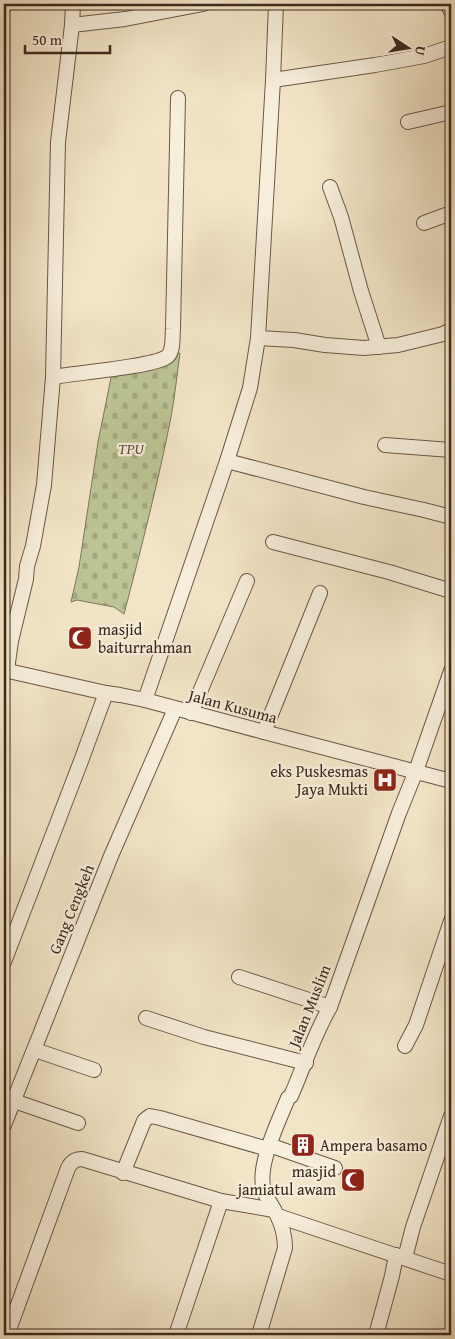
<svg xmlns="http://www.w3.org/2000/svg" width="455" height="1339" font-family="'Gentium Book Plus',serif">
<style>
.cemetery{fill:url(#cemetery-stones);stroke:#7d7659}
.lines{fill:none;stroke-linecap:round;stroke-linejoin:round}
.minor-casing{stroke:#6b5748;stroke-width:16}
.minor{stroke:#f7eedb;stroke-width:14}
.labels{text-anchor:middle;stroke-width:4.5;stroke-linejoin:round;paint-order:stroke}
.park-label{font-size:16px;font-style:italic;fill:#5e4f3b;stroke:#f7eedb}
.poi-label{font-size:16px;fill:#3e281d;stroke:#f7eedb;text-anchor:start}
.street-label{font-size:16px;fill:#3e281d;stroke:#f7eedb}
</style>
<defs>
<pattern id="cemetery-stones" width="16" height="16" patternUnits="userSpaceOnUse" patternTransform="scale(1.25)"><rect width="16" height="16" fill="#bcc495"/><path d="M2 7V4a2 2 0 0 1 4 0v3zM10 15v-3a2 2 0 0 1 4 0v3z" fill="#a3a880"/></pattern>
</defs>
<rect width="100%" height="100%" fill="#f2e5c7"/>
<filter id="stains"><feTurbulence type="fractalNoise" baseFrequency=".004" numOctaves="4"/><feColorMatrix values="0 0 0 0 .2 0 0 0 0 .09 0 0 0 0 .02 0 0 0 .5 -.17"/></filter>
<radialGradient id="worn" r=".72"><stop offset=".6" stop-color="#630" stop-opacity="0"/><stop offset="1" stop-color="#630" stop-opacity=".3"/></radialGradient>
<path class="cemetery" d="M180 353C177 374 175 396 171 417 158 483 141 549 124 614L114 607 77 600 71 602 79 567 98 442 113 368 156 360Z"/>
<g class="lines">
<defs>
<g id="minor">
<path d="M447 4 451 11"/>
<path d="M72 25 125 19 203 4"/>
<path d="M273 80 375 65 424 56 451 47"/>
<path d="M408 122 451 112"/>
<path d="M330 187 341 217 361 291 379 347"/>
<path d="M424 223 451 213"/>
<path d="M258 338 294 340 325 345 364 348 398 345 443 334 451 330"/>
<path d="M53 377C73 373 156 367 168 356 174 349 172 337 173 329L178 98"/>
<path d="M385 445 451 450"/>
<path d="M227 461 364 497 424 510 451 517"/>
<path d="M273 542 389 572 451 591"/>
<path d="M4 670 106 693 120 695 145 700 264 732 451 781"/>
<path d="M7 670 11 641 26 579 27 566 33 546 44 485 53 377 58 142 72 25 73 4"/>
<path d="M145 700 227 461 250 388 258 338 273 80 276 4"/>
<path d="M191 713 247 581"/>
<path d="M264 732 320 593"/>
<path d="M4 962 81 761 106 693"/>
<path d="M239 977 330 1007"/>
<path d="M146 1018 204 1037 306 1063"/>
<path d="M405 1046 416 1025 451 921"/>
<path d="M35 1050 94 1070"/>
<path d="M14 1101 78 1123"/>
<path d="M4 1125 111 856 175 709"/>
<path d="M269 1145 335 1168"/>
<path d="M123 1173 144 1121 146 1119 150 1116 160 1118 268 1149"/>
<path d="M278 1216 451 1274"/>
<path d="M405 1258 413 1227 451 1116"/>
<path d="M7 1335 68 1168C71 1162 75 1159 82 1159L221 1201 274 1210"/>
<path d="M176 1335 221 1201"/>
<path d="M259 1335 285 1248C285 1237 282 1225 277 1215 273 1207 267 1199 264 1191 256 1166 279 1121 288 1098L291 1096C304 1066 314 1035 330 1007L399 813 416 771 451 671"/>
<path d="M376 1335 392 1276 396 1255"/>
</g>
</defs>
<use href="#minor" class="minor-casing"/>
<use href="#minor" class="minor"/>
</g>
<defs>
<symbol id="mosque-square" viewBox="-11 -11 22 22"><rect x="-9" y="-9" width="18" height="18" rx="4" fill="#8f2418" stroke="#f7eedb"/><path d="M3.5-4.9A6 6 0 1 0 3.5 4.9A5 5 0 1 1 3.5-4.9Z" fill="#fff"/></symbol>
<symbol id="hospital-square" viewBox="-11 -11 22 22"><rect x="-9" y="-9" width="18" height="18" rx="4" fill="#8f2418" stroke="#f7eedb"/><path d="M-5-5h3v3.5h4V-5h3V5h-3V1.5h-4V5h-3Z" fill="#fff"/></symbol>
<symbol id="building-square" viewBox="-11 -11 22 22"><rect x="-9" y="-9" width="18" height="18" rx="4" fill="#8f2418" stroke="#f7eedb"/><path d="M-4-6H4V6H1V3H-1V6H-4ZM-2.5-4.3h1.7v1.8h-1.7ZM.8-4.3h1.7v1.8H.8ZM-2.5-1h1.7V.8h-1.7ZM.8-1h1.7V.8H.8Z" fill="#fff"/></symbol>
</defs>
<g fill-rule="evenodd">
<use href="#mosque-square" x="66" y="624" width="28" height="28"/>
<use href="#hospital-square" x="371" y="766" width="28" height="28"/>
<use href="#building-square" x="289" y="1131" width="28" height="28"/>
<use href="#mosque-square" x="339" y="1166" width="28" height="28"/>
</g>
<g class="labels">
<g class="park-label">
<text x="131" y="454">TPU</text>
</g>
<g class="poi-label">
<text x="98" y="635">masjid<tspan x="98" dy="18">baiturrahman</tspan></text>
<text x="368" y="777" text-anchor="end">eks Puskesmas<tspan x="368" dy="18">Jaya Mukti</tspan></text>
<text x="320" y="1151">Ampera basamo</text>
<text x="336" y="1177" text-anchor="end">masjid<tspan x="336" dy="18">jamiatul awam</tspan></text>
</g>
<g class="street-label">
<text transform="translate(233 706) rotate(15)" y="6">Jalan Kusuma</text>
<text transform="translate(71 909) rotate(-68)" y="6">Gang Cengkeh</text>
<text transform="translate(309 1006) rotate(-68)" y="6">Jalan Muslim</text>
</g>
</g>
<rect width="455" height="1339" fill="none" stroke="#f2e5c7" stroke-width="20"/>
<rect x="5" y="5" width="445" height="1329" fill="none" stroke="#3e281d" stroke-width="2.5"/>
<rect x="10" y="10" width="435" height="1319" fill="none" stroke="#3e281d"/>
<g transform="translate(408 48) rotate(102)" stroke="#f7eedb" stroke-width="4" paint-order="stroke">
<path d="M0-4L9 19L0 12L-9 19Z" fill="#3e281d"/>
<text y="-8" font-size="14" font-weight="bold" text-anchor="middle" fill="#3e281d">U</text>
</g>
<path d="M25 45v8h85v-8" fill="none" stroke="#3e281d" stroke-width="2.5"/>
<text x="32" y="45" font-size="15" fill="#3e281d" stroke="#f7eedb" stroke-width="4" paint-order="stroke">50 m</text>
<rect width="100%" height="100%" filter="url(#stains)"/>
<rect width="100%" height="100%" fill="url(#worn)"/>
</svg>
